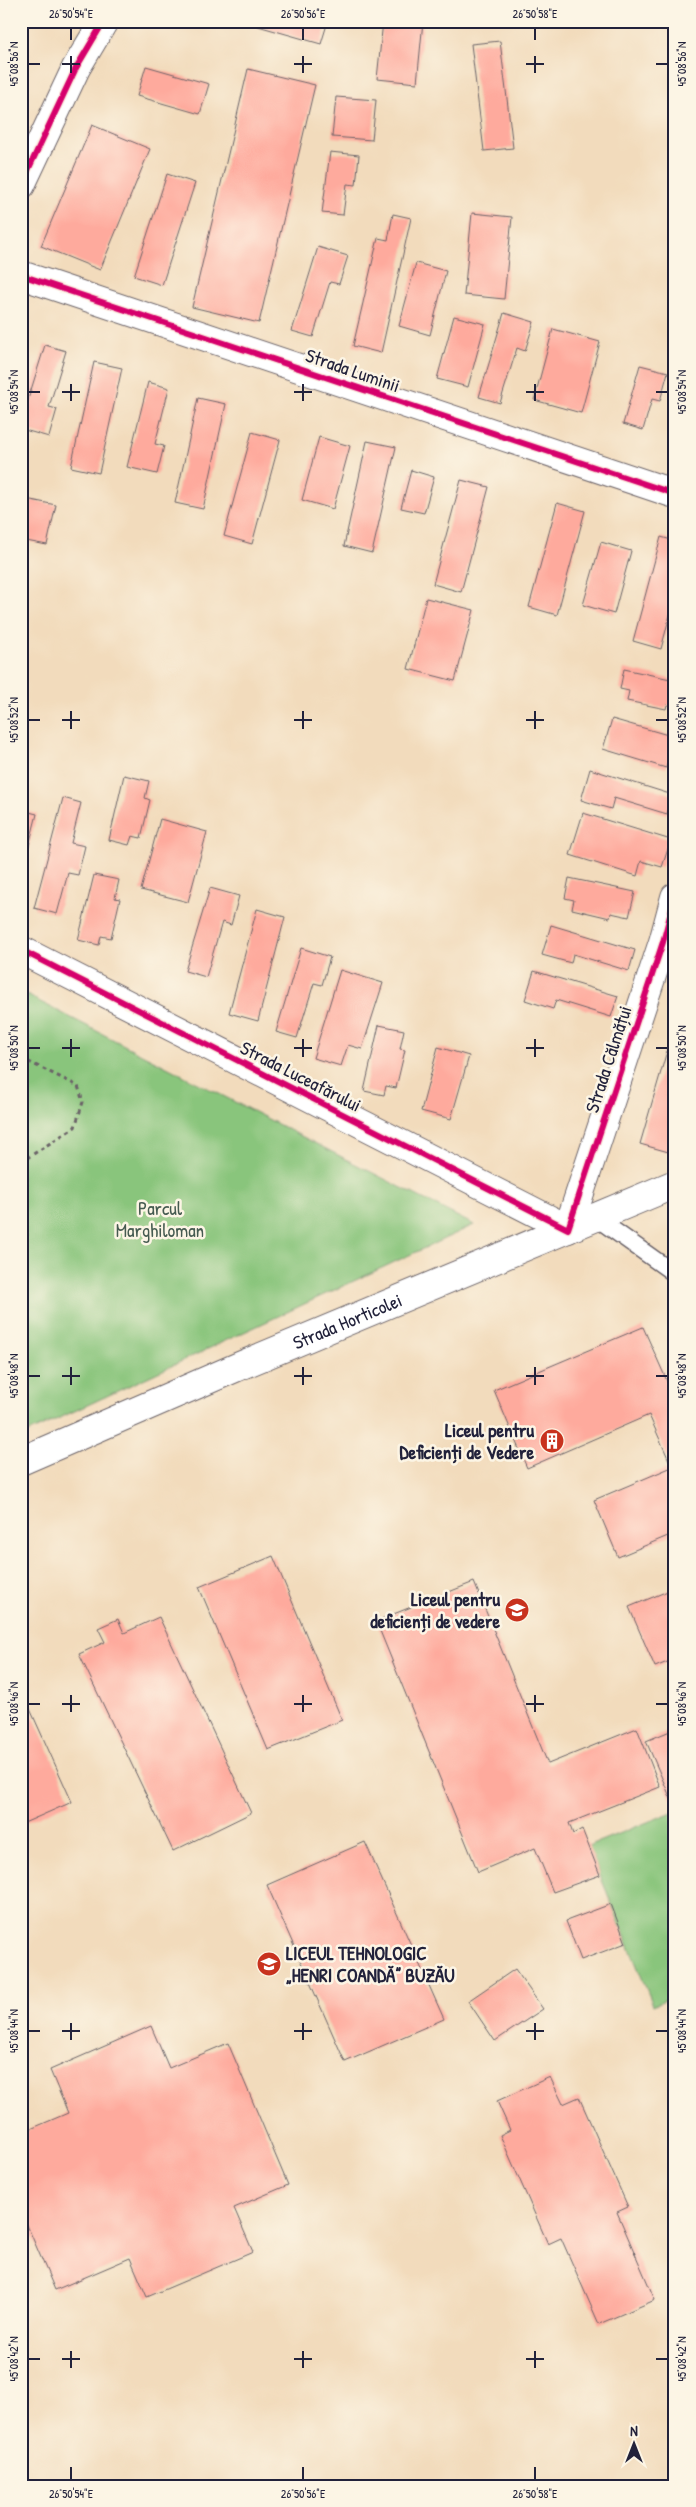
<svg xmlns="http://www.w3.org/2000/svg" width="696" height="2507" font-family="'Patrick Hand',sans-serif">
<style>
.green{fill:#89c57b;stroke:#56745b}
.building{fill:#feaa9d}
.lines{fill:none;stroke-linecap:round;stroke-linejoin:round}
.service-casing{stroke:#6b6368;stroke-width:19}
.minor-casing{stroke:#6b6368;stroke-width:30}
.secondary-casing{stroke:#6b6368;stroke-width:30}
.path{stroke:#6b6368;stroke-width:3;stroke-dasharray:4 4;stroke-linecap:butt}
.service{stroke:#fff;stroke-width:16}
.minor{stroke:#fff;stroke-width:28}
.secondary{stroke:#fff;stroke-width:28}
.cycleway-casing{stroke:#fcf5e5;stroke-width:9}
.cycleway{stroke:#d6006c;stroke-width:6}
.ticks{fill:none;stroke:#22223b;stroke-width:2}
.labels{text-anchor:middle;stroke-width:5;stroke-linejoin:round;paint-order:stroke}
.street-label{font-size:19px;fill:#22223b;stroke:#fcf5e5}
.park-label{font-size:19px;fill:#465b51;stroke:#fcf5e5}
.poi-label{font-size:19px;font-weight:bold;fill:#22223b;stroke:#fcf5e5;text-anchor:end}
.neatline{fill:none;stroke:#22223b;stroke-width:2}
.ticks-label{font-size:12px;text-anchor:middle;fill:#22223b}
</style>
<rect width="100%" height="100%" fill="#fcf5e5"/>
<filter id="ink" filterUnits="userSpaceOnUse"><feTurbulence type="fractalNoise" baseFrequency=".02" numOctaves="2"/><feDisplacementMap in="SourceGraphic" scale="10" xChannelSelector="R" yChannelSelector="G"/><feConvolveMatrix kernelMatrix="1 2 1 2 8 2 1 2 1" color-interpolation-filters="sRGB"/></filter>
<filter id="wash" filterUnits="userSpaceOnUse"><feTurbulence type="fractalNoise" baseFrequency=".0096" numOctaves="4" result="noise"/><feDisplacementMap in="SourceGraphic" scale="20" xChannelSelector="R" yChannelSelector="G"/><feGaussianBlur stdDeviation="1.12" result="paint"/><feColorMatrix in="noise" values="0 0 0 0 0 0 0 0 0 0 0 0 0 0 0 0 0 1.4 0 .05"/><feComposite in="paint" operator="in"/></filter>
<g filter="url(#wash)">
<rect width="100%" height="100%" fill="#f2dbbc"/>
<g class="green">
<path d="M21 992 474 1225 21 1436Z"/>
<path d="M675 1811V1996L653 2005 588 1846Z"/>
</g>
<g id="blocks">
<g class="building">
<path d="M260 21H328L321 44 258 26Z"/>
<path d="M383 21H423L417 83 377 79Z"/>
<path d="M500 41 513 148 484 151 471 44Z"/>
<path d="M146 66 209 84 200 114 137 96Z"/>
<path d="M248 69 315 85 259 323 192 307Z"/>
<path d="M336 97 376 100 372 140 332 137Z"/>
<path d="M92 125 150 149 100 270 41 246Z"/>
<path d="M330 152 359 155 356 185 347 184 343 215 322 213Z"/>
<path d="M167 174 195 183 162 285 134 276Z"/>
<path d="M472 213 512 217 504 299 464 295Z"/>
<path d="M393 214 411 218 381 353 353 346 378 238 388 240Z"/>
<path d="M318 247 348 256 339 284 330 282 313 337 292 331Z"/>
<path d="M416 263 446 271 430 335 399 326Z"/>
<path d="M504 313 534 322 525 351 517 348 500 403 479 397Z"/>
<path d="M454 316 485 324 468 387 437 379Z"/>
<path d="M553 329 600 342 581 413 534 400Z"/>
<path d="M45 345 66 351 49 407 57 409 49 437 21 429V422Z"/>
<path d="M94 362 122 368 99 473 71 467Z"/>
<path d="M640 365 668 372 660 401 652 399 643 430 623 424Z"/>
<path d="M148 382 169 388 155 444 164 446 157 474 127 467Z"/>
<path d="M198 398 226 404 203 509 175 503Z"/>
<path d="M252 432 280 440 252 544 224 536Z"/>
<path d="M319 437 350 446 333 509 302 500Z"/>
<path d="M367 441 396 447 372 553 344 546Z"/>
<path d="M411 470 434 477 424 513 401 508Z"/>
<path d="M461 480 489 487 461 592 433 584Z"/>
<path d="M21 498 56 505 47 545 21 540Z"/>
<path d="M557 503 585 511 557 615 529 607Z"/>
<path d="M661 537 675 541V596L661 649 633 641Z"/>
<path d="M601 542 631 551 614 614 583 605Z"/>
<path d="M426 598 474 610 455 681 408 669Z"/>
<path d="M624 669 675 680V706L667 705 666 709 627 701 629 691 620 689Z"/>
<path d="M612 719 675 737 666 768 603 749Z"/>
<path d="M590 769 673 795 667 814 614 798 611 809 581 800Z"/>
<path d="M124 775 149 781 145 798 150 800 141 838 132 836 129 845 109 840Z"/>
<path d="M63 798 81 803 71 843 85 846 78 875 68 873 57 914 34 908Z"/>
<path d="M21 810 37 814 22 873H21Z"/>
<path d="M583 813 671 840 662 867 641 861 637 876 570 855Z"/>
<path d="M160 819 207 832 188 902 141 890Z"/>
<path d="M94 875 119 880 115 898 120 899 111 938 101 936 99 945 78 940Z"/>
<path d="M569 878 635 892 629 917 611 913 610 918 572 909 574 900 565 898Z"/>
<path d="M210 888 239 896 231 925 222 922 206 977 185 971Z"/>
<path d="M257 909 285 917 258 1021 229 1013Z"/>
<path d="M551 925 635 950 629 971 573 954 571 963 542 955Z"/>
<path d="M301 948 330 957 322 985 314 983 297 1038 276 1032Z"/>
<path d="M340 970 383 983 362 1049 348 1045 341 1066 313 1058Z"/>
<path d="M534 971 618 996 611 1017 556 1000 553 1009 525 1000Z"/>
<path d="M379 1025 404 1030 400 1049 405 1050 396 1088 386 1086 384 1095 364 1091Z"/>
<path d="M671 1037 675 1039V1142L672 1153 640 1144Z"/>
<path d="M438 1047 469 1056 451 1119 421 1111Z"/>
<path d="M643 1327 675 1399V1533L618 1557 594 1500 672 1467 649 1415 527 1468 494 1390Z"/>
<path d="M273 1556 342 1720 268 1750 199 1587Z"/>
<path d="M474 1582 548 1764 637 1728 660 1787 569 1823 573 1834 582 1829 600 1875 553 1892 535 1848 478 1872 376 1621Z"/>
<path d="M675 1588V1659L655 1667 629 1607Z"/>
<path d="M159 1617 251 1813 173 1851 79 1654 105 1642 98 1628 118 1619 124 1633Z"/>
<path d="M21 1689 72 1802 24 1823 21 1816Z"/>
<path d="M675 1729V1798L671 1799 646 1741Z"/>
<path d="M365 1842 444 2019 345 2062 267 1885Z"/>
<path d="M611 1904 626 1943 581 1960 566 1921Z"/>
<path d="M515 1969 543 2009 495 2041 468 2001Z"/>
<path d="M151 2026 169 2068 228 2043 288 2185 234 2208 253 2252 147 2297 130 2258 55 2290 21 2211V2133L68 2113 50 2070Z"/>
<path d="M550 2077 563 2104 579 2097 628 2207 617 2212 655 2300 599 2324 561 2238 548 2244 500 2135 510 2130 497 2101Z"/>
</g>
</g>
</g>
<g filter="url(#ink)">
<use href="#blocks" fill-opacity="0" stroke="#6b6368" stroke-width="1"/>
<g class="lines">
<defs>
<path id="service" d="M595 1217 675 1274"/>
<g id="minor">
<path d="M21 185 76 68 104 21"/>
<path d="M21 275 675 494"/>
<path d="M21 950 568 1229 663 942 675 897"/>
</g>
<g id="secondary">
<path id="s1" d="M21 1461 242 1365 675 1184"/>
</g>
</defs>
<use href="#service" class="service-casing"/>
<use href="#minor" class="minor-casing"/>
<use href="#secondary" class="secondary-casing"/>
<path class="path" d="M21 1058 78 1086 83 1102 75 1127 21 1162"/>
<use href="#service" class="service"/>
<use href="#minor" class="minor"/>
<use href="#secondary" class="secondary"/>
<defs>
<g id="cycleway">
<path d="M21 185 76 68 104 21"/>
<path d="M21 275 675 494"/>
<path d="M21 950 568 1229 663 942 675 897"/>
</g>
</defs>
<use href="#cycleway" class="cycleway-casing"/>
<use href="#cycleway" class="cycleway"/>
</g>
</g>
<path class="ticks" d="M71 28V40M303 28V40M535 28V40M71 56V73M303 56V73M535 56V73M28 64H40M62 64H80M294 64H312M526 64H544M656 64H668M71 384V401M303 384V401M535 384V401M28 392H40M62 392H80M294 392H312M526 392H544M656 392H668M71 711V729M303 711V729M535 711V729M28 720H40M62 720H80M294 720H312M526 720H544M656 720H668M71 1039V1057M303 1039V1057M535 1039V1057M28 1048H40M62 1048H80M294 1048H312M526 1048H544M656 1048H668M71 1367V1385M303 1367V1385M535 1367V1385M28 1376H40M62 1376H80M294 1376H312M526 1376H544M656 1376H668M71 1695V1712M303 1695V1712M535 1695V1712M28 1704H40M62 1704H80M294 1704H312M526 1704H544M656 1704H668M71 2023V2040M303 2023V2040M535 2023V2040M28 2031H40M62 2031H80M294 2031H312M526 2031H544M656 2031H668M71 2351V2368M303 2351V2368M535 2351V2368M28 2359H40M62 2359H80M294 2359H312M526 2359H544M656 2359H668M71 2467V2480M303 2467V2480M535 2467V2480"/>
<defs>
<symbol id="building-disc" viewBox="-11 -11 22 22"><circle r="9.5" fill="#c8321e" stroke="#fcf5e5"/><path d="M-4-6H4V6H1V3H-1V6H-4ZM-2.5-4.3h1.7v1.8h-1.7ZM.8-4.3h1.7v1.8H.8ZM-2.5-1h1.7V.8h-1.7ZM.8-1h1.7V.8H.8Z" fill="#fff"/></symbol>
<symbol id="school-disc" viewBox="-11 -11 22 22"><circle r="9.5" fill="#c8321e" stroke="#fcf5e5"/><path d="M0-5L7-2L0 1L-7-2ZM-4 1L0 2.5L4 1V4Q0 6-4 4Z" fill="#fff"/></symbol>
</defs>
<g fill-rule="evenodd">
<use href="#building-disc" x="538" y="1427" width="28" height="28"/>
<use href="#school-disc" x="503" y="1596" width="28" height="28"/>
<use href="#school-disc" x="255" y="1950" width="28" height="28"/>
</g>
<g class="labels">
<g class="street-label">
<text transform="translate(353 370) rotate(19)" y="7">Strada Luminii</text>
<text transform="translate(608 1059) rotate(-72)" y="7">Strada Călmățui</text>
<text transform="translate(301 1076) rotate(27)" y="7">Strada Luceafărului</text>
<text dy="7" stroke="none"><textPath href="#s1" startOffset="355">Strada Horticolei</textPath></text>
</g>
<g class="park-label">
<text x="160" y="1215">Parcul<tspan x="160" dy="22">Marghiloman</tspan></text>
</g>
<g class="poi-label">
<text x="534" y="1437">Liceul pentru<tspan x="534" dy="22">Deficienți de Vedere</tspan></text>
<text x="500" y="1606">Liceul pentru<tspan x="500" dy="22">deficienți de vedere</tspan></text>
<text x="286" y="1960" text-anchor="start">LICEUL TEHNOLOGIC<tspan x="286" dy="22">„HENRI COANDĂ” BUZĂU</tspan></text>
</g>
</g>
<rect width="696" height="2507" fill="none" stroke="#fcf5e5" stroke-width="55"/>
<g transform="translate(634 2444)" stroke="#fcf5e5" stroke-width="4" paint-order="stroke">
<path d="M0-4L9 19L0 12L-9 19Z" fill="#22223b"/>
<text y="-8" font-size="14" font-weight="bold" text-anchor="middle" fill="#22223b">N</text>
</g>
<rect x="28" y="28" width="640" height="2452" class="neatline"/>
<g class="ticks-label">
<text x="71" y="18">26°50'54"E</text>
<text x="303" y="18">26°50'56"E</text>
<text x="535" y="18">26°50'58"E</text>
<text transform="translate(14 64) rotate(-90)" y="4">45°08'56"N</text>
<text transform="translate(682 64) rotate(-90)" y="4">45°08'56"N</text>
<text transform="translate(14 392) rotate(-90)" y="4">45°08'54"N</text>
<text transform="translate(682 392) rotate(-90)" y="4">45°08'54"N</text>
<text transform="translate(14 720) rotate(-90)" y="4">45°08'52"N</text>
<text transform="translate(682 720) rotate(-90)" y="4">45°08'52"N</text>
<text transform="translate(14 1048) rotate(-90)" y="4">45°08'50"N</text>
<text transform="translate(682 1048) rotate(-90)" y="4">45°08'50"N</text>
<text transform="translate(14 1376) rotate(-90)" y="4">45°08'48"N</text>
<text transform="translate(682 1376) rotate(-90)" y="4">45°08'48"N</text>
<text transform="translate(14 1704) rotate(-90)" y="4">45°08'46"N</text>
<text transform="translate(682 1704) rotate(-90)" y="4">45°08'46"N</text>
<text transform="translate(14 2031) rotate(-90)" y="4">45°08'44"N</text>
<text transform="translate(682 2031) rotate(-90)" y="4">45°08'44"N</text>
<text transform="translate(14 2359) rotate(-90)" y="4">45°08'42"N</text>
<text transform="translate(682 2359) rotate(-90)" y="4">45°08'42"N</text>
<text x="71" y="2498">26°50'54"E</text>
<text x="303" y="2498">26°50'56"E</text>
<text x="535" y="2498">26°50'58"E</text>
</g>
</svg>
